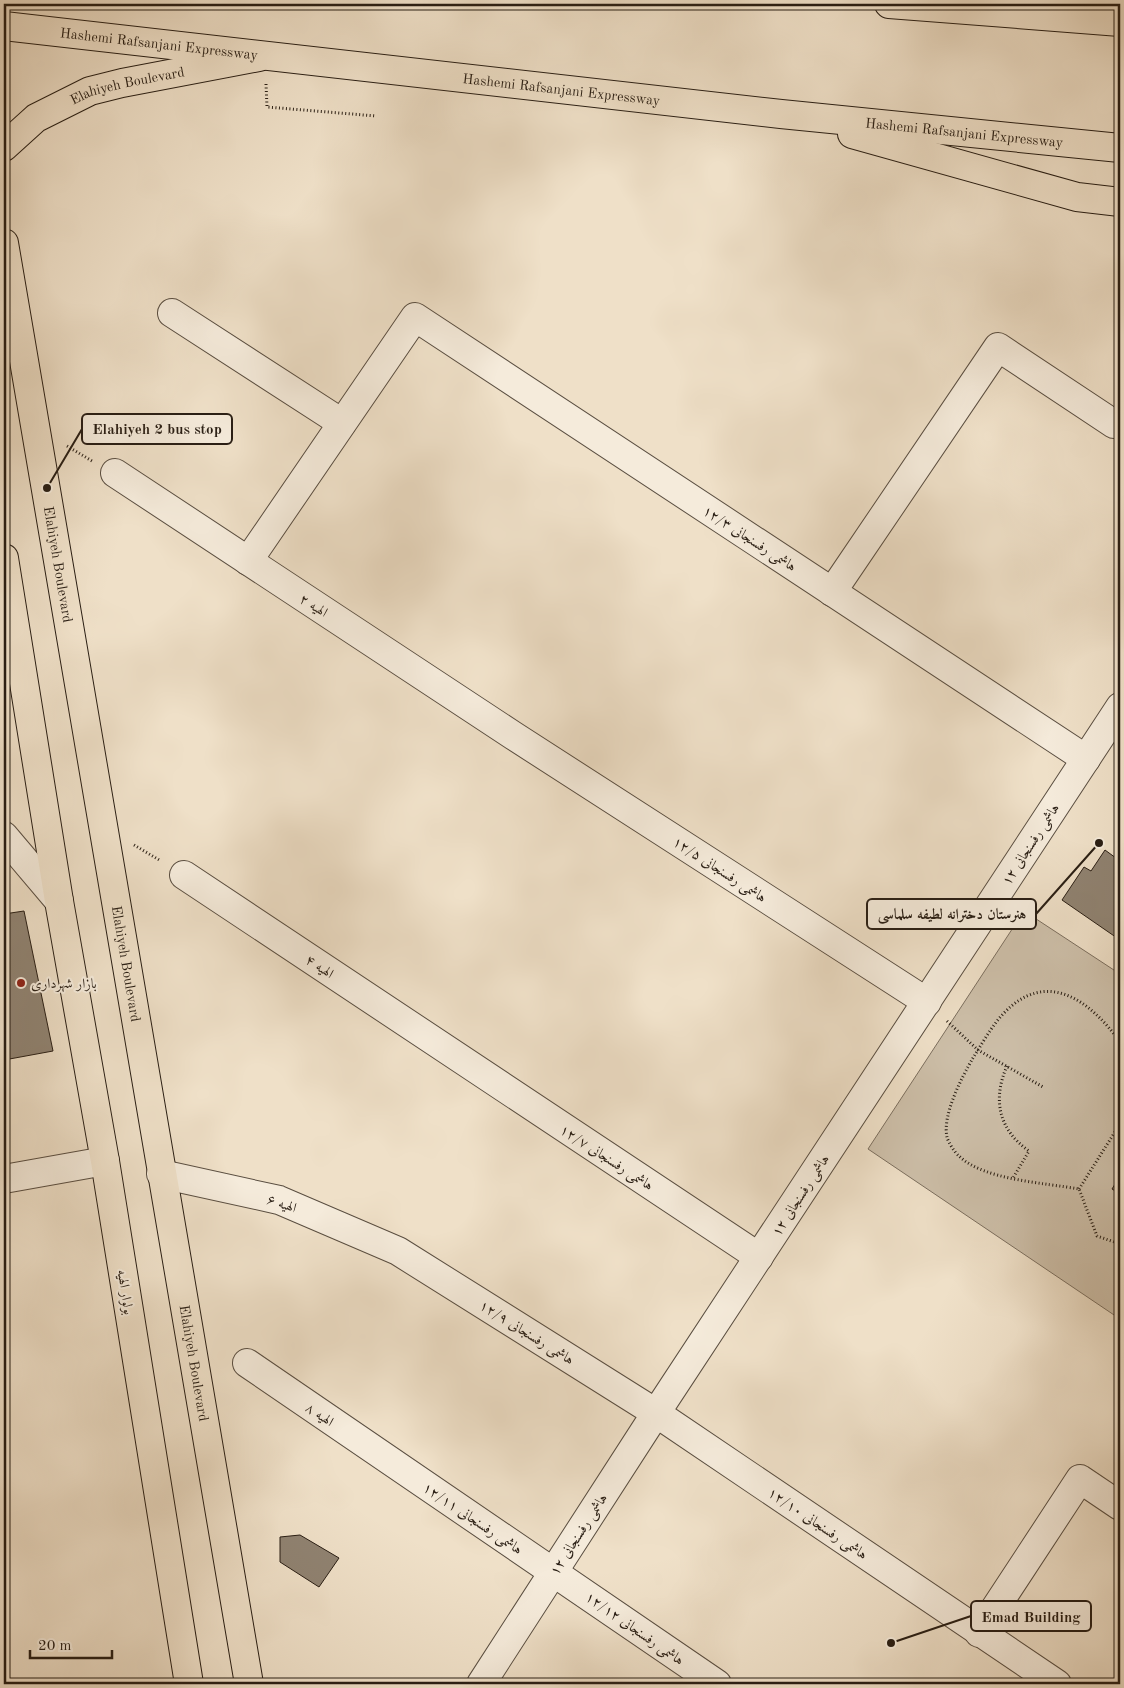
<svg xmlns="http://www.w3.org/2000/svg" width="1124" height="1688" font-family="'Old Standard TT',Amiri,serif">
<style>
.green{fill:#cdbfa9;stroke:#7b6e5e}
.building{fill:#908372;stroke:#291e14}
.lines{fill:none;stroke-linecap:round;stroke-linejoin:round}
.minor-casing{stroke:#5a4e41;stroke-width:30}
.major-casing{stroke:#291e14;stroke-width:30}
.highway-casing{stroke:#291e14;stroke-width:30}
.path{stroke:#291e14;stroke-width:3;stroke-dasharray:1 2.5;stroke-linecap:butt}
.minor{stroke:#f5ebdb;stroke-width:28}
.major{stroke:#efe0c8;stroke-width:28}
.highway{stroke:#efe0c8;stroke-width:28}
.poi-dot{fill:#8f2418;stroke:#f5ebdb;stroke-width:2}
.labels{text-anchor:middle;stroke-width:4;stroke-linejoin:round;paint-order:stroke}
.street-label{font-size:14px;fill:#291e14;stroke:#f5ebdb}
.poi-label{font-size:14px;fill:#291e14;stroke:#f5ebdb;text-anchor:start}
.leader{fill:none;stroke:#291e14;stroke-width:2}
.callout-dot{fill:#291e14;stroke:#f5ebdb;stroke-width:2}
.callout{fill:#f5ebdb;stroke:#291e14;stroke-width:2}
.callout-label{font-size:15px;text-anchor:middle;font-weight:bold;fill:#291e14}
</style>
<rect width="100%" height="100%" fill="#efe0c8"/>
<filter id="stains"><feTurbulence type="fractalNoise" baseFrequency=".004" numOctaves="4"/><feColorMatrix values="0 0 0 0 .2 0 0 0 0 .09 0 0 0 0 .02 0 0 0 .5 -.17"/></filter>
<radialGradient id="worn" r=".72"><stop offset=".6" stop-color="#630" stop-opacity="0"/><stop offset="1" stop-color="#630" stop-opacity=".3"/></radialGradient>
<path class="green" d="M1024 911 1120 974V1319L868 1149Z"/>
<g class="building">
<path d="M1105 850 1120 861V940L1062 900 1084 867 1091 871Z"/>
<path d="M24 911 53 1051 4 1060V914Z"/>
<path d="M1120 1176V1194L1112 1189Z"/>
<path d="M300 1535 339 1558 319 1587 280 1562V1537Z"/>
</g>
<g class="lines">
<defs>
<g id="minor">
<path d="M172 313 342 423"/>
<path d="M115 473 514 736 927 1002"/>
<path d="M248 561 415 317 1086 759"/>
<path d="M832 592 998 347 1114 424"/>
<path d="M4 836 59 901"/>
<path d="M184 875 759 1257"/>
<path d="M161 1174 279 1200 398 1251 656 1413 1057 1684"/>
<path d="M4 1179 105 1161"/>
<path d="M247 1363 717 1684"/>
<path d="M979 1633 1080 1479 1120 1506"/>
<path d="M481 1684 656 1413 1120 707"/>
</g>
<g id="major">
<path id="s1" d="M4 147 36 118 90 91 122 83 259 57"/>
<path id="s2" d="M4 243 249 1684"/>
<path d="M4 558 59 901 105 1161 189 1684"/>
</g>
<g id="highway">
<path d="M889 4 1120 22"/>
<path id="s3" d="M4 26 781 114 1120 148"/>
<path d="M852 134 1077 197 1120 202"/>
</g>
</defs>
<use href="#minor" class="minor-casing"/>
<use href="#major" class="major-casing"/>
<use href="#highway" class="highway-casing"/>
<g class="path">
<path d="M266 84 267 107 376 116"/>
<path d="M67 446 92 461"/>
<path d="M134 845 161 861"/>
<path d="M947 1021 978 1050 1043 1087"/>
<path d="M1120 1042C1090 1000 1046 968 1003 1014 991 1027 982 1044 973 1058 962 1077 942 1115 947 1137 948 1142 955 1153 959 1156 983 1180 1046 1183 1079 1189L1097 1236 1120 1244"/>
<path d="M1007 1066C992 1100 999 1130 1029 1151L1013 1178"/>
<path d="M1079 1189 1120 1124"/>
</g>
<use href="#minor" class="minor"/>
<use href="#major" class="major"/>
<use href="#highway" class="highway"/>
</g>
<circle class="poi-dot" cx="21" cy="983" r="5"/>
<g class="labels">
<g class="street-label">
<text dy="5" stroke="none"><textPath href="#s3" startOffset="156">Hashemi Rafsanjani Expressway</textPath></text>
<text dy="5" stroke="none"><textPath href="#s1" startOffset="141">Elahiyeh Boulevard</textPath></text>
<text dy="5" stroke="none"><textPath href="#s3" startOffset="561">Hashemi Rafsanjani Expressway</textPath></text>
<text dy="5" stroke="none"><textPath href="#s3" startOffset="966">Hashemi Rafsanjani Expressway</textPath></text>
<text transform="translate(750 538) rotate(33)" y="5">هاشمی رفسنجانی ۱۲/۳</text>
<text dy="5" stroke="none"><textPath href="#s2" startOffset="326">Elahiyeh Boulevard</textPath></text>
<text transform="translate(314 605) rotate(33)" y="5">الهیه ۲</text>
<text transform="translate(1030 844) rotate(-57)" y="5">هاشمی رفسنجانی ۱۲</text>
<text transform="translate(720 869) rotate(33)" y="5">هاشمی رفسنجانی ۱۲/۵</text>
<text dy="5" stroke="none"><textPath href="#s2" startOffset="731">Elahiyeh Boulevard</textPath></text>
<text transform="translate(320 966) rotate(34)" y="5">الهیه ۴</text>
<text transform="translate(607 1157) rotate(33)" y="5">هاشمی رفسنجانی ۱۲/۷</text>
<text transform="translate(800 1195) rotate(-57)" y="5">هاشمی رفسنجانی ۱۲</text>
<text transform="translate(282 1203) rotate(19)" y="5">الهیه ۶</text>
<text transform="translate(126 1292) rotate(81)" y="5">بولوار الهیه</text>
<text transform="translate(527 1332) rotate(32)" y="5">هاشمی رفسنجانی ۱۲/۹</text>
<text dy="5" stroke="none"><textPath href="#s2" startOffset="1136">Elahiyeh Boulevard</textPath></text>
<text transform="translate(320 1414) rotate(34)" y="5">الهیه ۸</text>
<text transform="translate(473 1518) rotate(34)" y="5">هاشمی رفسنجانی ۱۲/۱۱</text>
<text transform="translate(818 1523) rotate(34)" y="5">هاشمی رفسنجانی ۱۲/۱۰</text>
<text transform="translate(578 1534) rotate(-57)" y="5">هاشمی رفسنجانی ۱۲</text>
<text transform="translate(635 1628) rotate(35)" y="5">هاشمی رفسنجانی ۱۲/۱۲</text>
</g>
<g class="poi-label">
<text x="31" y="988">بازار شهرداری</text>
</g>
</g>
<path class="leader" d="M47 488L82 429M1099 843L1036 914M891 1643L971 1616"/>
<g class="callout-dot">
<circle cx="47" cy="488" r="5"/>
<circle cx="1099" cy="843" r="5"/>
<circle cx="891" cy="1643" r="5"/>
</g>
<g class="callout">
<rect x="82" y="414" width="150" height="30" rx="5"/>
<rect x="867" y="899" width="169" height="30" rx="5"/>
<rect x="971" y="1601" width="120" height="30" rx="5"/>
</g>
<g class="callout-label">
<text x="157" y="434">Elahiyeh 2 bus stop</text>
<text x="952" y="919">هنرستان دخترانه لطیفه سلماسی</text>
<text x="1031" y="1622">Emad Building</text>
</g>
<rect width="1124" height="1688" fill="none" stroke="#efe0c8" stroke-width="20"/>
<rect x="5" y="5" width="1114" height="1678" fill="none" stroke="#291e14" stroke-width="2.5"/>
<rect x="10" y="10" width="1104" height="1668" fill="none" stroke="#291e14"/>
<path d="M30 1650v8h82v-8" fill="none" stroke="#291e14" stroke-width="2.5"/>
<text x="38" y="1650" font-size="15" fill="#291e14" stroke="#f5ebdb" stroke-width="4" paint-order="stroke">20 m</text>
<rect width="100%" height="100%" filter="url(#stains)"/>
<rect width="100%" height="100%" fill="url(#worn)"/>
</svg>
